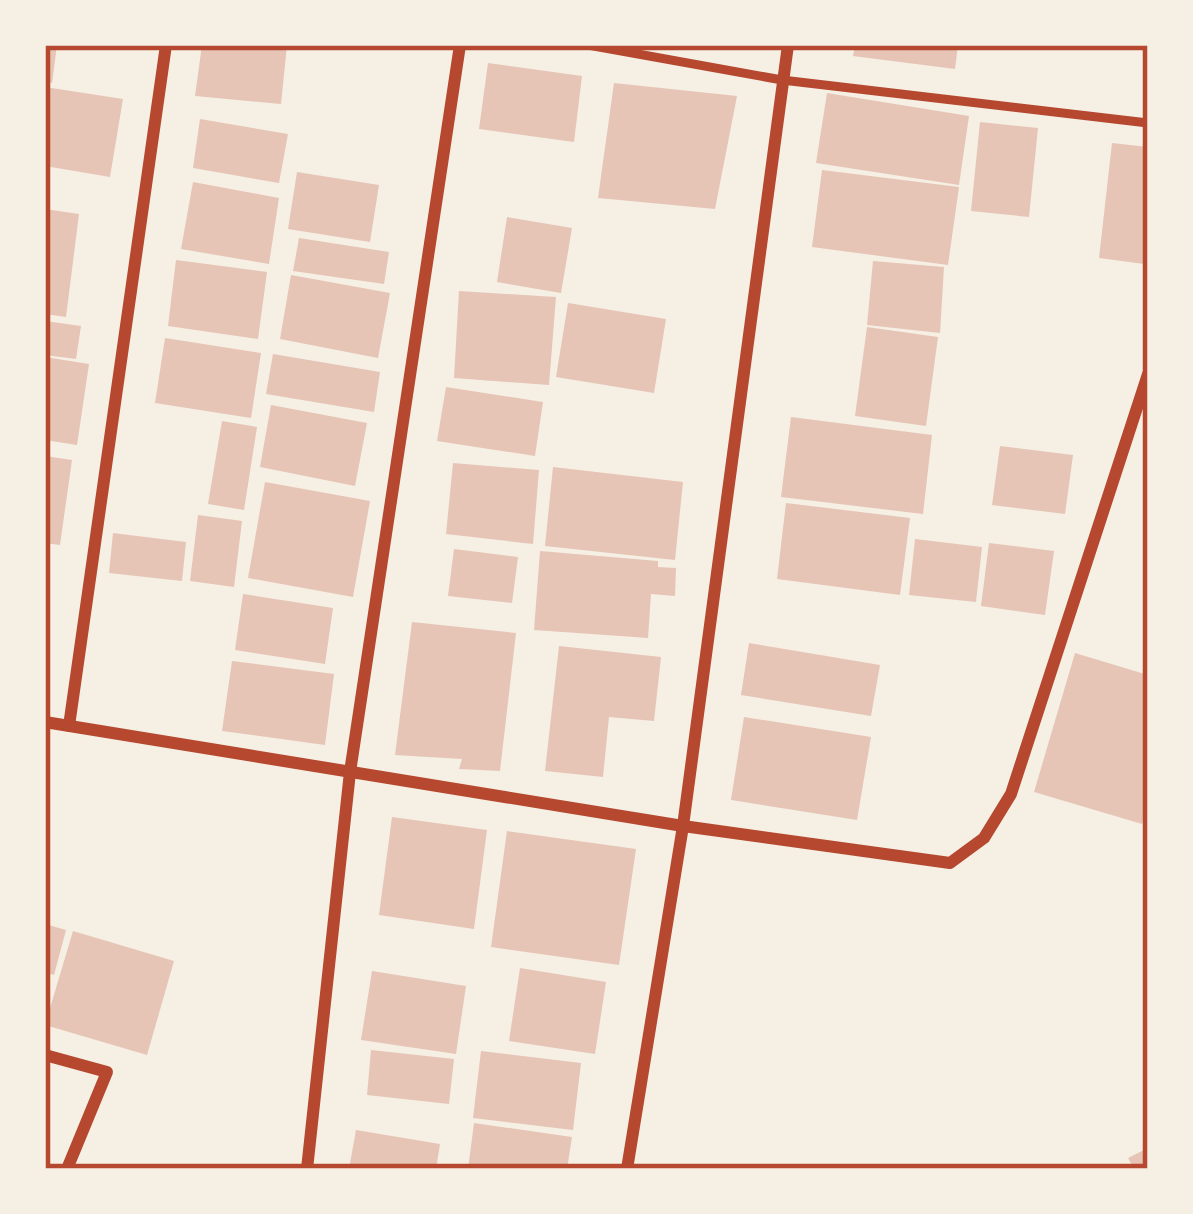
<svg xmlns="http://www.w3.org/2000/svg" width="1193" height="1214" font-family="'Noto Serif',serif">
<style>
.building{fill:#e6c5b7}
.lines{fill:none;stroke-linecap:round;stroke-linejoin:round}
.service{stroke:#b5482f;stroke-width:9}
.minor{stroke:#b5482f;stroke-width:12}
.neatline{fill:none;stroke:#b5482f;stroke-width:4.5}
</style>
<rect width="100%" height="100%" fill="#f6efe4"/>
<g class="building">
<path d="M45 45H57L52 83 45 82Z"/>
<path d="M202 45H287L281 104 195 96Z"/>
<path d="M855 45H958L955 69 853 56Z"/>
<path d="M488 63 582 76 574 142 479 129Z"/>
<path d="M614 83 737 96 715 209 598 198Z"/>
<path d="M45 87 123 99 110 177 45 166Z"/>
<path d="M827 93 969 116 959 185 816 163Z"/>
<path d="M200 119 288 134 279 183 193 168Z"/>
<path d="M980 122 1038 128 1029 217 971 211Z"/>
<path d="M1112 143 1148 147 1144 264 1099 258Z"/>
<path d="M822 170 959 187 948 265 812 247Z"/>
<path d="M297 172 379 185 370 242 288 229Z"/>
<path d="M193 182 279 198 269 264 181 249Z"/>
<path d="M45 209 79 214 66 317 45 314Z"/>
<path d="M507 217 572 228 561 293 497 282Z"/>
<path d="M299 238 389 252 384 284 293 271Z"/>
<path d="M176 260 267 272 258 339 168 326Z"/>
<path d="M873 261 944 267 940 333 867 325Z"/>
<path d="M291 275 390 293 378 358 280 339Z"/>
<path d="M459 291 556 297 549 385 454 378Z"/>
<path d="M568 303 666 319 654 393 556 377Z"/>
<path d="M45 321 81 326 76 359 45 355Z"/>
<path d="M867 327 938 337 926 426 855 416Z"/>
<path d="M165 338 261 353 251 418 155 403Z"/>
<path d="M273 354 380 372 374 412 266 394Z"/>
<path d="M45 357 89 364 77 445 45 440Z"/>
<path d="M446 387 543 402 535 456 437 441Z"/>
<path d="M271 405 367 423 355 486 260 467Z"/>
<path d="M791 417 932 435 923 514 781 497Z"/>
<path d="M222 421 257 427 244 510 208 504Z"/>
<path d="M1000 446 1073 455 1065 514 992 505Z"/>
<path d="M45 456 72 460 60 545 45 543Z"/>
<path d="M453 463 539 470 533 544 446 534Z"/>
<path d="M553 467 683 482 675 560 545 546Z"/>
<path d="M265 482 370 501 353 597 248 578Z"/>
<path d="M786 503 910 518 900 595 777 579Z"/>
<path d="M198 515 242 521 234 587 190 581Z"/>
<path d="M113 533 186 542 182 581 109 573Z"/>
<path d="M915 539 982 547 976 602 909 595Z"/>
<path d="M989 543 1054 551 1045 615 981 606Z"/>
<path d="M454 549 518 557 512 603 448 596Z"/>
<path d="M540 551 658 561V567L676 568 675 596 651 594 648 638 534 630Z"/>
<path d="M243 594 333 608 325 664 235 650Z"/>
<path d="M412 622 516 633 500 771 459 769 462 759 395 755Z"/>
<path d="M749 643 880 665 871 716 741 695Z"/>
<path d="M559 646 661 657 654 721 609 717 603 777 545 771Z"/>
<path d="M1075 653 1148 675V803L1142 824 1034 792Z"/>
<path d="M232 661 334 674 325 745 222 731Z"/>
<path d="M744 717 871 737 857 820 731 800Z"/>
<path d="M392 817 487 830 474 929 379 915Z"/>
<path d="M507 831 636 849 619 965 491 947Z"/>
<path d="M45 924 66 930 54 975 45 972Z"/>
<path d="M73 931 174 961 147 1055 45 1025Z"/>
<path d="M520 968 606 982 595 1054 509 1041Z"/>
<path d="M372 971 466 986 456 1054 361 1040Z"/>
<path d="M371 1050 454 1059 449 1104 367 1095Z"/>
<path d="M481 1051 581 1063 573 1130 473 1118Z"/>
<path d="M474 1123 572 1137 567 1169H468Z"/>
<path d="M356 1130 440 1144 436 1169H349Z"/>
<path d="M1148 1148V1169H1134L1128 1158Z"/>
</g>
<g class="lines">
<path class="service" d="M588 45 782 80 1148 123"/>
<g class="minor">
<path d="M45 722 683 826 950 863 984 838 1011 794 1148 374"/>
<path d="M69 726 166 45"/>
<path d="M45 1055 107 1072 67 1169"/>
<path d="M307 1169 350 772 460 45"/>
<path d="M627 1169 683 826 788 45"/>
</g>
</g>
<rect width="1193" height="1214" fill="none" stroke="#f6efe4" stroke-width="96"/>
<rect x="48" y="48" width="1097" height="1118" class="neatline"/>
</svg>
